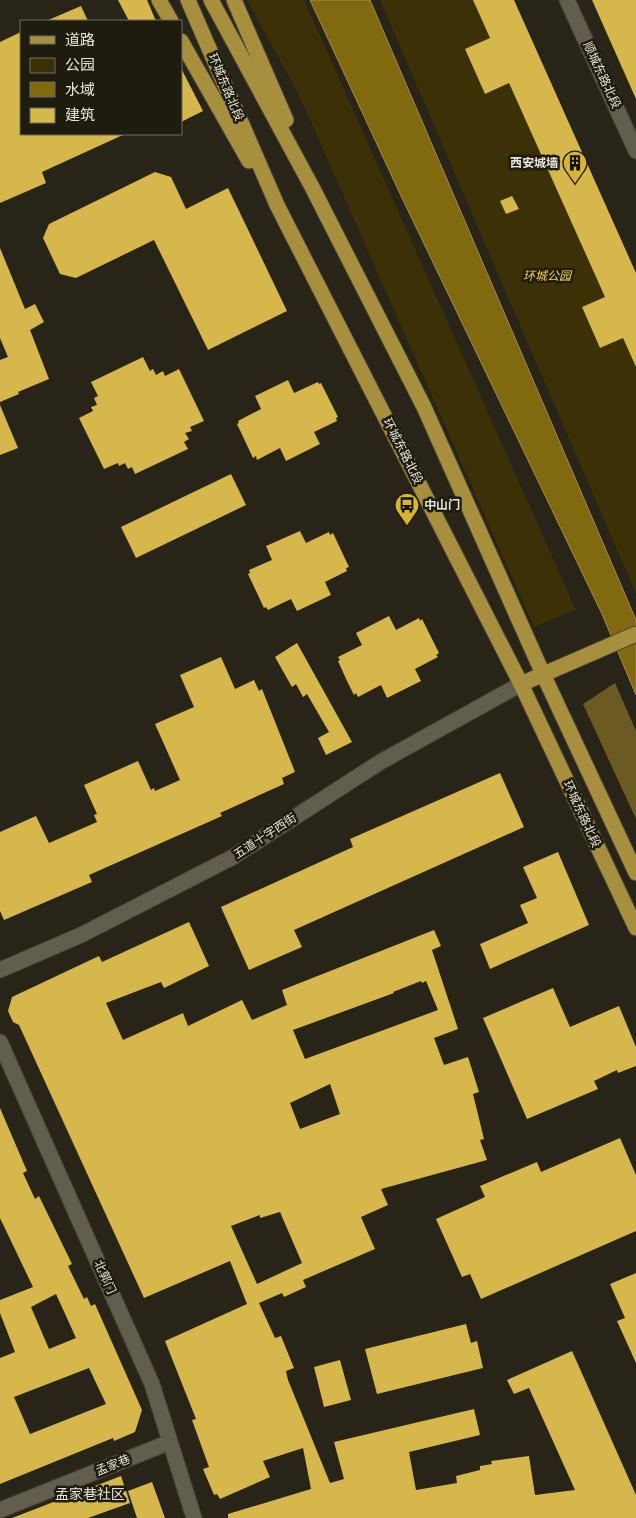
<svg xmlns="http://www.w3.org/2000/svg" width="636" height="1518" font-family="'Libre Baskerville','Noto Sans SC',serif">
<style>
.green{fill:#3c3007}
.forest{fill:#6b5a22}
.water{fill:#816910;stroke:#a08e4e}
.building{fill:#d6b74c;fill-rule:evenodd}
.lines{fill:none;stroke-linecap:round;stroke-linejoin:round}
.minor-casing{stroke:#444137;stroke-width:17}
.major-casing{stroke:#444137;stroke-width:17}
.minor{stroke:#625d4f;stroke-width:15}
.major{stroke:#a78f3d;stroke-width:15}
.labels{text-anchor:middle;stroke-width:5;stroke-linejoin:round;paint-order:stroke}
.street-label{font-size:12px;fill:#e7e5dd;stroke:#1e1b0f}
.poi-label{font-size:12px;font-weight:bold;fill:#e7e5dd;stroke:#1e1b0f;text-anchor:end}
.park-label{font-size:12px;font-style:italic;fill:#ffd648;stroke:#1e1b0f}
.neighbourhood-label{font-size:14px;fill:#e7e5dd;stroke:#1e1b0f}
</style>
<rect width="100%" height="100%" fill="#282418"/>
<g class="green">
<path d="M247 0H304L576 610 534 627 300 97Z"/>
<path d="M380 0H473L490 38 465 50 485 94 509 83 605 297 582 307 600 348 623 338 636 367V594Z"/>
</g>
<path class="forest" d="M615 683 636 731V819L583 704Z"/>
<path class="water" d="M310 0H370L636 620V695L602 614 402 198Z"/>
<g class="building">
<path d="M118 0H147L156 21H129Z"/>
<path d="M473 0H514L636 273V367L623 338 600 348 582 307 605 297 509 83 485 94 465 49 490 38Z"/>
<path d="M592 0H636V99Z"/>
<path d="M81 6 88 21H46Z"/>
<path d="M21 32V134H125L42 172 46 183 0 203V42Z"/>
<path d="M181 68 203 111 181 122Z"/>
<path d="M155 172 171 177 186 209 228 188 287 311 208 350 154 240 76 278 60 274 43 238 49 224Z"/>
<path d="M512 196 519 209 506 214 500 201Z"/>
<path d="M0 248 25 309 35 304 44 322 30 330 49 379 18 392 19 394 0 402V360L8 357 0 338Z"/>
<path d="M143 357 150 371 153 369 156 375 163 371 165 376 179 369 204 421 190 427 192 431 185 433 189 439 184 442 188 449 135 474 132 467 128 469 125 463 119 466 118 463 104 469 79 418 93 411 91 407 97 405 94 398 98 396 91 382Z"/>
<path d="M288 380 294 393 318 382 319 384 321 383 338 417 336 418 337 421 314 432 320 444 286 461 280 448 257 460 256 456 253 458 237 424 239 423 238 421 261 409 255 396Z"/>
<path d="M0 405 18 448 0 455Z"/>
<path d="M231 474 246 505 136 558 121 527Z"/>
<path d="M300 531 306 543 329 532 330 535 333 533 349 567 346 568 347 571 325 582 331 595 297 611 291 599 268 610 266 607 264 608 248 574 250 573 249 570 272 560 266 546Z"/>
<path d="M389 616 396 630 419 618 420 621 422 619 439 653 436 655 438 657 415 669 421 681 387 698 381 685 358 697 356 693 354 695 347 681 338 661 340 660 338 657 362 645 356 633Z"/>
<path d="M297 643 352 742 326 755 318 738 329 732 307 694 303 697 296 684 292 687 275 657Z"/>
<path d="M221 657 235 689 254 680 259 691 262 689 295 772 282 778 284 784 220 813 222 816 89 875 92 882 4 920 0 911V832L36 816 49 843 97 822 94 815 97 814 84 785 138 761 151 790 154 788 155 791 180 780 155 724 194 707 180 675Z"/>
<path d="M500 773 524 827 294 930 302 947 249 970 221 907 353 847 350 839Z"/>
<path d="M558 852 589 925 490 969 480 944 528 923 520 905 537 898 523 867Z"/>
<path d="M189 922 209 966 164 988 161 982 106 1003 123 1040 183 1013 188 1026 242 1000 252 1020 287 1005 282 990 434 930 441 946 432 950 458 1029 434 1038 444 1065 468 1057 479 1092 473 1094 484 1139 480 1140 487 1160 381 1189 388 1205 361 1217 375 1249 303 1280 306 1287 284 1297 282 1293 259 1303 275 1338 281 1336 294 1368 286 1371 288 1380 330 1483 344 1479 334 1442 474 1409 480 1435 409 1452 416 1490 457 1483 456 1476 480 1470V1466L492 1464 491 1461 529 1456 535 1495 575 1490 529 1388 514 1394 507 1380 572 1351 636 1495V1518H228V1514L311 1489 303 1448 263 1461 270 1477 220 1499 217 1494 214 1495 203 1469 209 1467 192 1420 196 1419 165 1341 247 1304 230 1261 144 1298 19 1025 13 1022 8 1011 12 997 99 956 102 962ZM421 981 422 983 426 981 438 1010 305 1059 293 1030 394 993 393 992ZM330 1084 340 1114 300 1129 290 1103ZM280 1212 302 1263 257 1284 231 1226 260 1215V1218Z"/>
<path d="M553 988 570 1027 619 1006 636 1047V1066L618 1073 617 1070 594 1081 598 1089 527 1119 483 1018Z"/>
<path d="M0 1108 27 1171 23 1173 35 1199 39 1196 72 1264 68 1266 84 1299 87 1297 91 1306 95 1304 142 1410 135 1432 114 1441 113 1438 0 1484V1358L15 1352 0 1313V1300L33 1287 0 1218ZM56 1294 76 1338 49 1349 31 1307ZM89 1368 106 1404 30 1434 14 1397Z"/>
<path d="M620 1138 636 1175V1231L481 1299 470 1274 462 1277 436 1219 485 1197 480 1186 537 1162 541 1172Z"/>
<path d="M636 1273V1363L617 1321 625 1318 610 1284Z"/>
<path d="M466 1324 471 1343 477 1341 483 1368 377 1394 365 1349Z"/>
<path d="M340 1360 351 1400 324 1407 314 1367Z"/>
<path d="M121 1476 130 1503 88 1518H12Z"/>
<path d="M152 1482 165 1518H137L128 1491Z"/>
</g>
<g class="lines">
<defs>
<g id="minor">
<path d="M567 0 636 151"/>
<path d="M0 970 81 935 233 857 382 761 521 684"/>
<path d="M0 1042 152 1384 194 1518"/>
<path d="M0 1510 170 1442"/>
</g>
<g id="major">
<path d="M159 0 171 21"/>
<path d="M188 0 277 205 521 684 636 928"/>
<path d="M211 0 312 187 424 407 543 674 636 873"/>
<path d="M234 0 286 120"/>
<path d="M181 41 249 161"/>
<path d="M521 684 636 634"/>
</g>
</defs>
<use href="#minor" class="minor-casing"/>
<use href="#major" class="major-casing"/>
<use href="#minor" class="minor"/>
<use href="#major" class="major"/>
</g>
<defs>
<symbol id="building-pin" viewBox="-11 -11 22 30"><path d="M0 17L-7.5 6A9.5 9.5 0 1 1 7.5 6Z" fill="#d8b434" stroke="#1e1b0f"/><path d="M-4-6H4V6H1V3H-1V6H-4ZM-2.5-4.3h1.7v1.8h-1.7ZM.8-4.3h1.7v1.8H.8ZM-2.5-1h1.7V.8h-1.7ZM.8-1h1.7V.8H.8Z" fill="#111"/></symbol>
<symbol id="bus-pin" viewBox="-11 -11 22 30"><path d="M0 17L-7.5 6A9.5 9.5 0 1 1 7.5 6Z" fill="#d8b434" stroke="#1e1b0f"/><path d="M-5-6H5V4H4V6H2V4H-2V6H-4V4H-5ZM-3.5-4V0h7V-4ZM-3.5 1.2v1.5H-2V1.2ZM2 1.2v1.5H3.5V1.2Z" fill="#111"/></symbol>
</defs>
<g fill-rule="evenodd">
<use href="#building-pin" x="561" y="149" width="28" height="38"/>
<use href="#bus-pin" x="393" y="491" width="28" height="38"/>
</g>
<g class="labels">
<g class="street-label">
<text transform="translate(602 75) rotate(65)" y="4">顺城东路北段</text>
<text transform="translate(226 87) rotate(67)" y="4">环城东路北段</text>
<text transform="translate(403 451) rotate(63)" y="4">环城东路北段</text>
<text transform="translate(582 814) rotate(65)" y="4">环城东路北段</text>
<text transform="translate(265 836) rotate(-33)" y="4">五道十字西街</text>
<text transform="translate(105 1277) rotate(66)" y="4">北郭门</text>
<text transform="translate(113 1465) rotate(-22)" y="4">孟家巷</text>
</g>
<g class="poi-label">
<text x="558" y="167">西安城墙</text>
<text x="424" y="509" text-anchor="start">中山门</text>
</g>
<g class="park-label">
<text x="547" y="280">环城公园</text>
</g>
<g class="neighbourhood-label">
<text x="90" y="1499">孟家巷社区</text>
</g>
</g>
<rect x="20" y="20" width="162" height="115" fill="#1e1b0f" stroke="#6e6c61"/>
<rect x="30" y="36" width="25" height="8" fill="#a78f3d" stroke="#6e6c61"/>
<text x="65" y="45" font-size="15" fill="#e7e5dd">道路</text>
<rect x="30" y="58" width="25" height="15" fill="#3c3007" stroke="#6e6c61"/>
<text x="65" y="70" font-size="15" fill="#e7e5dd">公园</text>
<rect x="30" y="82" width="25" height="15" fill="#816910" stroke="#6e6c61"/>
<text x="65" y="95" font-size="15" fill="#e7e5dd">水域</text>
<rect x="30" y="108" width="25" height="15" fill="#d6b74c" stroke="#6e6c61"/>
<text x="65" y="120" font-size="15" fill="#e7e5dd">建筑</text>
</svg>
